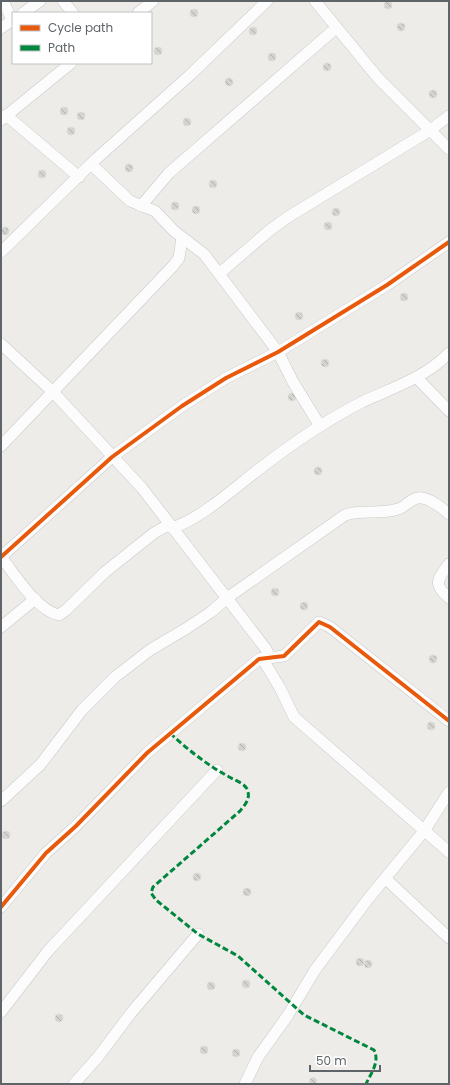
<svg xmlns="http://www.w3.org/2000/svg" width="450" height="1085" font-family="Poppins,sans-serif">
<style>
.building{fill:url(#building-back-hatch);stroke:#dedcd8}
.lines{fill:none;stroke-linecap:round;stroke-linejoin:round}
.minor-casing{stroke:#c9c9c9;stroke-width:12}
.minor{stroke:#fcfcfc;stroke-width:11}
.quiet{stroke:#00873e;stroke-width:3;stroke-dasharray:6 3;stroke-linecap:butt}
.cycleway-casing{stroke:#fff;stroke-width:6}
.cycleway{stroke:#e8590c;stroke-width:4}
</style>
<defs>
<pattern id="building-back-hatch" width="6" height="6" patternUnits="userSpaceOnUse"><rect width="6" height="6" fill="#d5d3d2"/><path d="M-1 5l2 2M0 0l6 6M5-1l2 2" fill="none" stroke="#b0afae"/></pattern>
</defs>
<rect width="100%" height="100%" fill="#eeece9"/>
<g class="building">
<circle cx="388" cy="5" r="4"/>
<circle cx="194" cy="13" r="4"/>
<circle cx="401" cy="27" r="4"/>
<circle cx="253" cy="31" r="4"/>
<circle cx="158" cy="51" r="4"/>
<circle cx="272" cy="57" r="4"/>
<circle cx="327" cy="67" r="4"/>
<circle cx="229" cy="82" r="4"/>
<circle cx="433" cy="94" r="4"/>
<circle cx="64" cy="111" r="4"/>
<circle cx="81" cy="116" r="4"/>
<circle cx="187" cy="122" r="4"/>
<circle cx="71" cy="131" r="4"/>
<circle cx="129" cy="168" r="4"/>
<circle cx="42" cy="174" r="4"/>
<circle cx="213" cy="184" r="4"/>
<circle cx="175" cy="206" r="4"/>
<circle cx="196" cy="210" r="4"/>
<circle cx="336" cy="212" r="4"/>
<circle cx="328" cy="226" r="4"/>
<circle cx="5" cy="231" r="4"/>
<circle cx="404" cy="297" r="4"/>
<circle cx="299" cy="316" r="4"/>
<circle cx="325" cy="363" r="4"/>
<circle cx="292" cy="397" r="4"/>
<circle cx="318" cy="471" r="4"/>
<circle cx="275" cy="592" r="4"/>
<circle cx="304" cy="606" r="4"/>
<circle cx="433" cy="659" r="4"/>
<circle cx="431" cy="726" r="4"/>
<circle cx="242" cy="747" r="4"/>
<circle cx="6" cy="835" r="4"/>
<circle cx="197" cy="877" r="4"/>
<circle cx="247" cy="892" r="4"/>
<circle cx="360" cy="962" r="4"/>
<circle cx="368" cy="964" r="4"/>
<circle cx="246" cy="984" r="4"/>
<circle cx="211" cy="986" r="4"/>
<circle cx="59" cy="1018" r="4"/>
<circle cx="204" cy="1050" r="4"/>
<circle cx="236" cy="1053" r="4"/>
<circle cx="313" cy="1081" r="3.5"/>
</g>
<g class="lines">
<defs>
<g id="minor">
<path d="M3 1 12 20"/>
<path d="M63 1 73 13"/>
<path d="M315 1 378 78 449 149"/>
<path d="M23 13 40 1"/>
<path d="M138 13 153 1"/>
<path d="M1 28 13 20"/>
<path d="M6 115 79 177"/>
<path d="M1 120 71 63"/>
<path d="M91 164 130 201 155 211 174 231 204 254 278 352 293 382 320 426"/>
<path d="M141 206 169 173 336 28"/>
<path d="M1 252 96 159 190 75 267 1"/>
<path d="M220 273 270 230 288 217 429 131 449 116"/>
<path d="M1 344 53 392 142 488 266 649 270 658"/>
<path d="M417 378 449 411"/>
<path d="M1 446 173 266 179 258 182 238"/>
<path d="M172 528C202 518 233 489 258 470 290 445 325 421 362 402 392 388 425 378 449 353"/>
<path d="M1 557 112 457 182 406 226 378 278 352 387 285 449 242"/>
<path d="M1 557C15 574 36 610 59 615L66 610 105 572 154 533 170 524"/>
<path d="M449 564C438 579 432 584 449 598"/>
<path d="M1 627 35 599"/>
<path d="M262 658 280 688 294 717 449 852"/>
<path d="M1 801 40 765 82 710 115 677 150 650 187 628 211 612 227 598 345 515C362 509 380 515 398 509 406 507 412 496 422 498 431 499 442 508 449 514"/>
<path d="M385 878 449 938"/>
<path d="M1 907 46 853 76 826 147 753 259 659 284 656 319 622 330 627 449 721"/>
<path d="M1 1012 48 951 217 770"/>
<path d="M74 1084 98 1057 131 1013 198 934"/>
<path d="M245 1084 258 1057 288 1015 315 970 368 899 424 831 449 792"/>
</g>
</defs>
<use href="#minor" class="minor-casing"/>
<use href="#minor" class="minor"/>
<path class="quiet" d="M170 733C189 751 210 767 233 779 239 782 247 785 248 792 250 800 244 806 240 811L153 887 151 893 156 900 198 934 238 956 304 1015 374 1050C380 1062 371 1073 366 1084"/>
<defs>
<g id="cycleway">
<path d="M1 557 112 457 182 406 226 378 278 352 387 285 449 242"/>
<path d="M1 907 46 853 76 826 147 753 259 659 284 656 319 622 330 627 449 721"/>
</g>
</defs>
<use href="#cycleway" class="cycleway-casing"/>
<use href="#cycleway" class="cycleway"/>
</g>
<rect width="450" height="1085" fill="none" stroke="#5e6468" stroke-width="4"/>
<rect x="12" y="12" width="140" height="52" fill="#ffffff" stroke="#bfc1c3"/>
<rect x="20" y="25" width="20" height="6" fill="#e8590c" stroke="#bfc1c3"/>
<text x="48" y="32" font-size="12" fill="#5e6468">Cycle path</text>
<rect x="20" y="45" width="20" height="6" fill="#00873e" stroke="#bfc1c3"/>
<text x="48" y="52" font-size="12" fill="#5e6468">Path</text>
<path d="M310 1065v6h70v-6" fill="none" stroke="#5e6468" stroke-width="2"/>
<text x="316" y="1065" font-size="12" fill="#5e6468" stroke="#ffffff" stroke-width="3" paint-order="stroke">50 m</text>
</svg>
